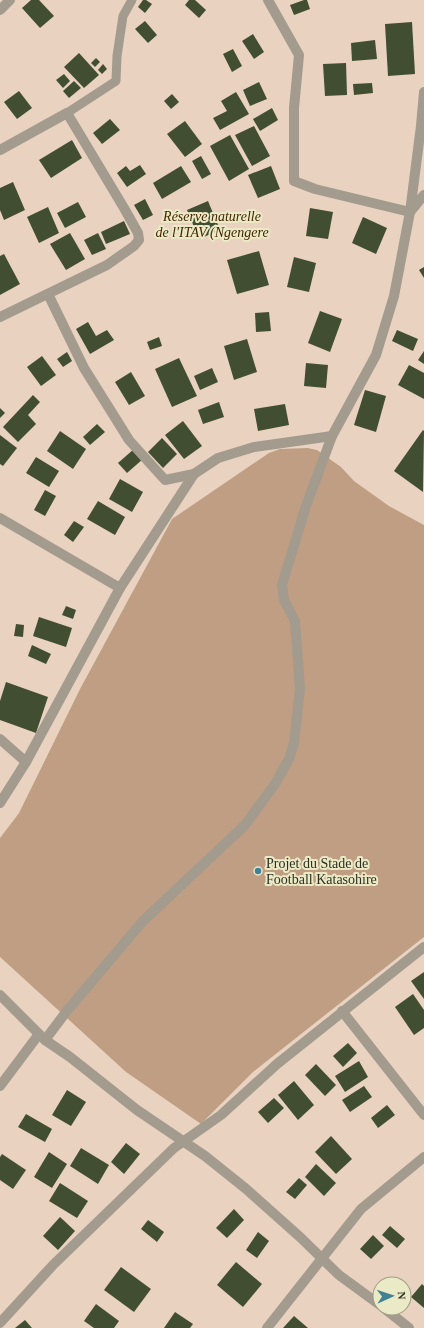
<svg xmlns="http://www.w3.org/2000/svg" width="424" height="1328" font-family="'Times New Roman',serif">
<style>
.green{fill:#e9d2c0;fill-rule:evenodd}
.forest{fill:#bf9e83}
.building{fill:#414e32}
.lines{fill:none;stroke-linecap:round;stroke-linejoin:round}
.service{stroke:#a29b8e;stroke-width:9}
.minor{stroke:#a29b8e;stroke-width:10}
.poi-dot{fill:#428296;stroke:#ebeac6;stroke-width:1.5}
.labels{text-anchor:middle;stroke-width:4;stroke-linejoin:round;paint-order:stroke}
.park-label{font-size:14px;font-style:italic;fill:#462503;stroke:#ebeac6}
.poi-label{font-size:14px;fill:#2f2e21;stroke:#ebeac6;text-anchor:start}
</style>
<rect width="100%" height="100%" fill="#ebeac6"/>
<g class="green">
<path d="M0 0H424V525L389 506 354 481 341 467 317 450 308 448 172 519 80 689 19 813 0 838Z"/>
<path d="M424 937V1328H0V957L126 1072 201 1124 253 1072ZM380 1284H404V1308H380Z"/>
</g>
<path class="forest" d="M308 448 317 450 341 467 354 481 389 506 424 525V937L253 1072 201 1124 126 1072 0 957V838L19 813 80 689 172 519 269 453 280 449Z"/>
<g class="building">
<path d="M31 0H39L54 16 40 28 22 8Z"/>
<path d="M143 0H146L152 4 145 13 138 7Z"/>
<path d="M189 0H195L206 10 199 18 185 5Z"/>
<path d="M304 0H307L310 9 294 15 290 5Z"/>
<path d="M145 21 157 35 148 43 135 29Z"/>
<path d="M412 22 415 74 388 76 385 24Z"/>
<path d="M253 34 264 52 254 59 242 41Z"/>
<path d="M375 40 377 59 352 61 351 43Z"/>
<path d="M233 49 242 66 232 72 223 54Z"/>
<path d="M79 53 99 75 84 88 64 67Z"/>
<path d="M96 58 100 62 95 67 91 63Z"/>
<path d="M346 63 347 95 325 96 323 64Z"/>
<path d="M103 64 107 69 102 74 98 70Z"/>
<path d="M64 74 70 81 63 88 56 80Z"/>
<path d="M74 81 81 88 69 98 63 91Z"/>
<path d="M259 82 267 99 250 106 243 90Z"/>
<path d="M372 83 373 93 354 95 353 84Z"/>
<path d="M19 91 32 108 17 119 4 102Z"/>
<path d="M236 92 249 114 220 130 213 118 227 111 221 101Z"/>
<path d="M172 94 179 102 171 109 164 101Z"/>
<path d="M272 108 278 120 260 131 253 119Z"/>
<path d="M110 119 120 130 102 144 93 133Z"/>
<path d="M185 121 202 144 185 157 167 134Z"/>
<path d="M254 126 270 156 252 166 235 135Z"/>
<path d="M230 135 249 169 229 181 210 146Z"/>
<path d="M72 140 82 158 51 178 39 160Z"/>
<path d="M201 156 211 174 202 179 192 161Z"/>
<path d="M140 165 146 174 127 187 117 173 126 166 130 171Z"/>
<path d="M181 166 191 182 162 199 153 183Z"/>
<path d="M271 166 280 189 258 198 248 175Z"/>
<path d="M13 182 25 210 4 220 0 210V188Z"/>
<path d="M145 199 153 215 143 220 134 205Z"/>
<path d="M208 201 220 230 199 239 187 210Z"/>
<path d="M78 202 86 217 65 228 57 213Z"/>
<path d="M48 207 59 233 39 243 27 217Z"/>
<path d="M310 208 333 212 328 239 306 236Z"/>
<path d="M363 217 387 228 376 254 352 243Z"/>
<path d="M124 221 130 234 106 244 101 232Z"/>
<path d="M70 233 85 259 66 270 50 244Z"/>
<path d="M98 233 106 249 92 255 84 240Z"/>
<path d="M259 251 269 285 237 294 227 260Z"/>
<path d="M4 254 20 284 0 295V256Z"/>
<path d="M294 257 316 263 309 292 287 287Z"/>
<path d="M424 267V278L419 270Z"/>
<path d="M320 311 342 319 330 352 308 343Z"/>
<path d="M269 312 271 331 256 332 255 313Z"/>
<path d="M88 322 96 336 107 330 114 340 90 354 76 329Z"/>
<path d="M397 330 418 339 413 351 392 341Z"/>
<path d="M159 337 162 346 150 350 147 342Z"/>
<path d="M247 339 257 372 234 380 224 346Z"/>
<path d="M424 351V364L418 360Z"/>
<path d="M67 352 72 361 63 367 57 359Z"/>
<path d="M42 356 56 375 41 386 27 367Z"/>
<path d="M179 358 197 396 172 407 155 369Z"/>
<path d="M306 363 328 365 326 388 304 386Z"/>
<path d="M409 365 424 373V399L398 385Z"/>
<path d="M212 368 218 382 200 390 194 376Z"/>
<path d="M131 372 145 396 129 405 115 382Z"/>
<path d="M365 390 386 396 376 432 354 425Z"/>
<path d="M33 395 40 402 28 415 36 424 18 442 3 427Z"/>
<path d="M219 402 224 417 203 424 198 410Z"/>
<path d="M285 404 289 425 258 431 254 409Z"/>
<path d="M0 408 5 413 0 418Z"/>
<path d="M183 421 202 446 184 459 165 435Z"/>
<path d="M97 424 105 432 90 445 83 437Z"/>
<path d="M423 430 424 431 423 492 394 471Z"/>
<path d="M60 431 86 449 73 469 47 451Z"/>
<path d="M0 435 17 448 3 466 0 464Z"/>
<path d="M162 438 177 454 163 468 148 452Z"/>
<path d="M134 449 143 459 127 473 118 463Z"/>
<path d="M36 457 59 471 49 487 26 473Z"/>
<path d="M120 479 143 492 132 512 109 499Z"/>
<path d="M45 490 56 496 45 516 34 510Z"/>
<path d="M98 501 125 517 115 535 87 519Z"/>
<path d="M74 521 84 527 73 542 64 535Z"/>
<path d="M66 606 76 610 73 619 62 615Z"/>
<path d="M39 617 72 628 66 647 33 636Z"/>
<path d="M16 624 24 625 23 637 14 636Z"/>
<path d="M32 645 51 654 46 664 28 656Z"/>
<path d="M6 682 48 697 36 733 0 720V701Z"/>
<path d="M424 972V999L411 981Z"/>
<path d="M413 994 424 1010V1028L414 1035 395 1007Z"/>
<path d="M348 1043 357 1053 343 1067 333 1056Z"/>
<path d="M359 1061 368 1077 345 1092 335 1076Z"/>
<path d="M316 1064 336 1085 325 1096 305 1075Z"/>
<path d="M294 1081 314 1105 298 1120 278 1095Z"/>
<path d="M364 1086 372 1097 350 1112 342 1100Z"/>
<path d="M67 1090 86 1102 71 1126 52 1115Z"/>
<path d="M274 1098 284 1108 268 1123 258 1112Z"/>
<path d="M387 1105 395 1115 378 1128 371 1118Z"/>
<path d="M26 1114 52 1129 45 1142 18 1127Z"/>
<path d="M331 1136 352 1159 336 1174 315 1152Z"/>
<path d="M126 1143 140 1154 124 1174 111 1162Z"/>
<path d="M81 1148 109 1165 98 1184 70 1166Z"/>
<path d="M49 1152 67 1164 52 1188 34 1177Z"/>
<path d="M2 1154 26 1170 13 1189 0 1180V1157Z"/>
<path d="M316 1164 336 1183 324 1196 305 1177Z"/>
<path d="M299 1178 307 1185 295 1199 286 1192Z"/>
<path d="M60 1183 88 1201 77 1218 49 1201Z"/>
<path d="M234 1209 244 1220 227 1238 216 1228Z"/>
<path d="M60 1217 75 1231 58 1250 43 1236Z"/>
<path d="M148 1220 164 1232 157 1242 141 1229Z"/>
<path d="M390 1226 405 1239 397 1248 382 1235Z"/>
<path d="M258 1232 269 1241 257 1258 246 1250Z"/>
<path d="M373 1235 384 1246 371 1259 360 1249Z"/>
<path d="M236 1262 262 1284 243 1307 217 1285Z"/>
<path d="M121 1267 151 1289 134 1312 104 1290Z"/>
<path d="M422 1284 424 1286V1308L411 1297Z"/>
<path d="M96 1304 119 1321 114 1328H94L84 1321Z"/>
<path d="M175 1312 193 1324 190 1328H164Z"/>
<path d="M294 1316 308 1328H283Z"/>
<path d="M25 1320 32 1328H15Z"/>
</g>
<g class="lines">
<path class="service" d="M67 113 116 81 117 56 123 16 132 0"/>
<g class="minor">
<path d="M268 0 299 55 294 108V181L315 189 410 212 424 195"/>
<path d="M0 10 10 0"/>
<path d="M0 150 67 113 124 208 138 233 139 240 134 246 107 265 0 317"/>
<path d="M48 294 84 368 129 440 165 480 194 474"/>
<path d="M0 518 120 588"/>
<path d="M0 739 26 762"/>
<path d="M0 803 26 762 120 588 194 474 218 458 254 447 332 436"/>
<path d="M0 995 45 1040 70 1057 137 1110 205 1156 245 1188 300 1237 339 1275 380 1305"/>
<path d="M342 1011 424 1115"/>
<path d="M45 1040 66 1012 143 921 245 825 275 784 289 759 294 743 300 689 295 621 284 600 282 585 306 506 332 436 376 355 394 296 410 212 421 126 424 92"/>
<path d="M0 1086 39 1034"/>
<path d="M384 1308 409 1328"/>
<path d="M0 1323 53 1265 174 1148 221 1115 277 1064 424 947"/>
<path d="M267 1328 361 1209 424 1157"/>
</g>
</g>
<circle class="poi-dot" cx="258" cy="871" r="4"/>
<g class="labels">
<g class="park-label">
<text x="212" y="221">Réserve naturelle<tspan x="212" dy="16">de l'ITAV (Ngengere</tspan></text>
</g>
<g class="poi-label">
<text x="266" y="868">Projet du Stade de<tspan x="266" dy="16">Football Katasohire</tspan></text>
</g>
</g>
<g transform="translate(392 1296) rotate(87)"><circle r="19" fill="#ebeac6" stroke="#a09f84"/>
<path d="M0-3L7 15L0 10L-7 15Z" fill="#428296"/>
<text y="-6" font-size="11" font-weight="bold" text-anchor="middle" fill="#2f2e21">N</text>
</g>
</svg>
